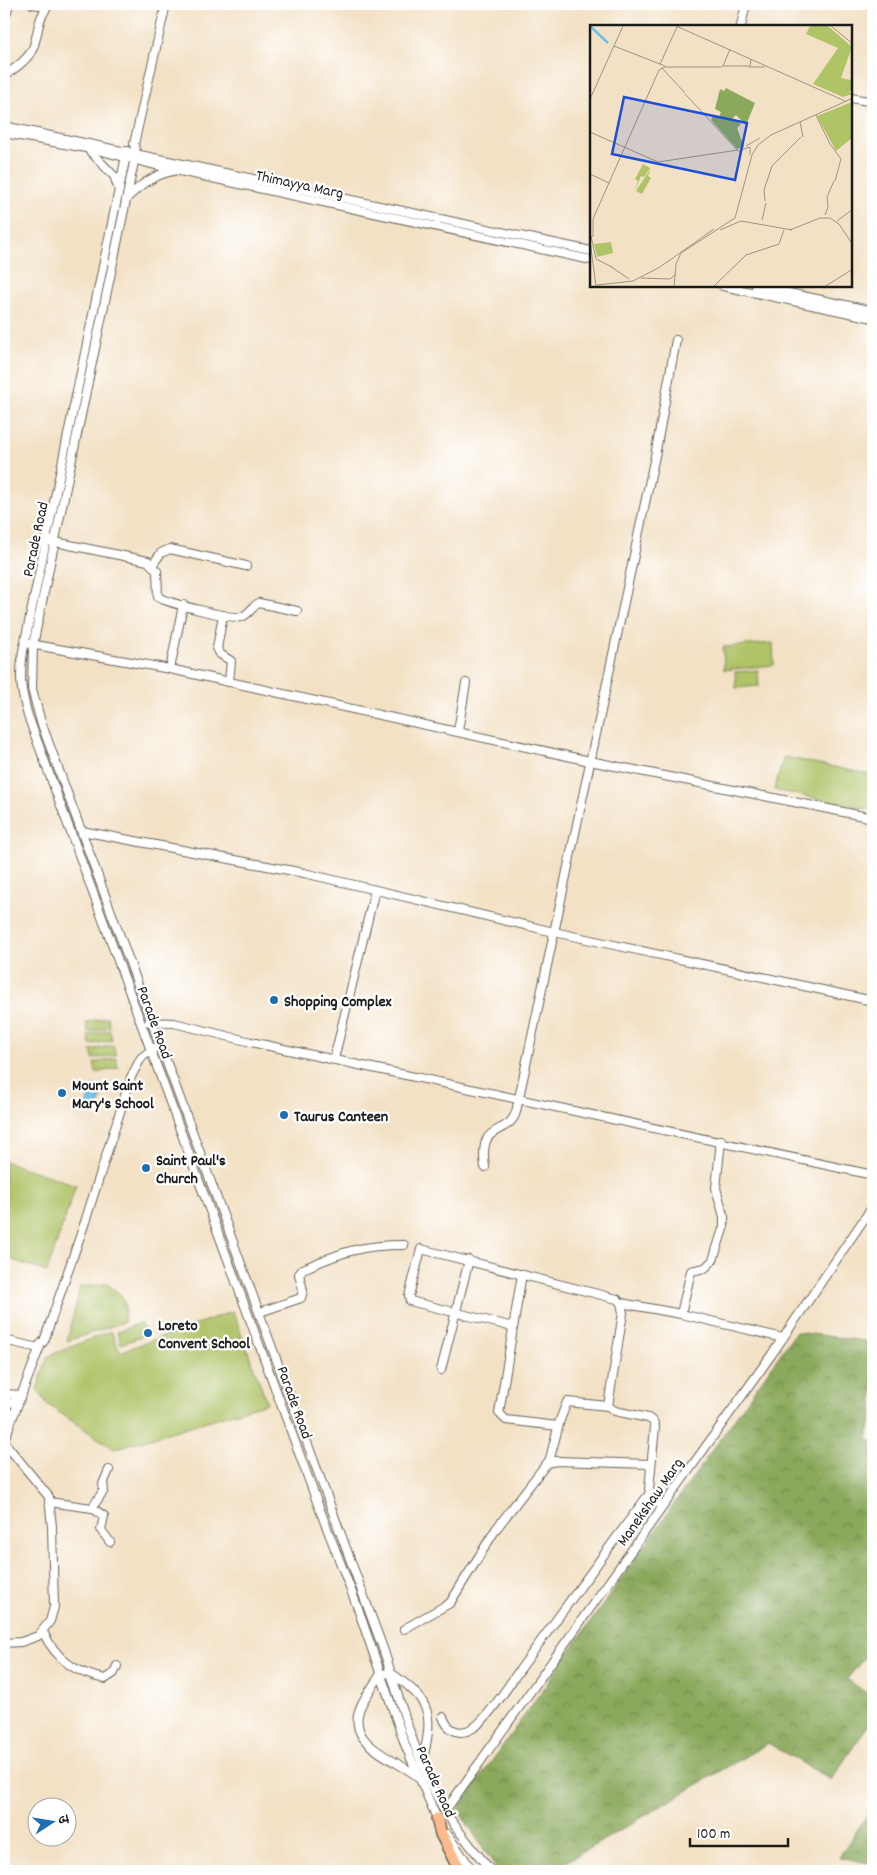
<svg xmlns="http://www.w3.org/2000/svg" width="877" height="1875" font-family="Dekko,'Playpen Sans Deva',sans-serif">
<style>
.green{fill:#afc367;stroke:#667042}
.forest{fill:url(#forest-crowns);stroke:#54623c}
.park{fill:url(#park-tufts);stroke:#667042}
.water{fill:#6ac0e7;stroke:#436e82}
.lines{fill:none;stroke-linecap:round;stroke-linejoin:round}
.minor-casing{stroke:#676157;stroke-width:10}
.highway-casing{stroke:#676157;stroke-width:14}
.minor{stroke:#fff;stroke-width:8}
.highway{stroke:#fbbb8c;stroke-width:11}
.poi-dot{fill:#1f6fb2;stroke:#fff;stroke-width:2}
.labels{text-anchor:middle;stroke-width:4.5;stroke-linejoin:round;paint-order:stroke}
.street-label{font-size:16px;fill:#1c1c1c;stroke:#fff}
.poi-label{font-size:16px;font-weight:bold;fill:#1c1c1c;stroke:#fff;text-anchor:start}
.inset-river{fill:none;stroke:#6ac0e7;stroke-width:2.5}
.inset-road{fill:none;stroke:#9d9281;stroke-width:1}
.view{fill:#1d4ed8;fill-opacity:0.15;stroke:#1d4ed8;stroke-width:2.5}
.inset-edge{fill:none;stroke:#1c1c1c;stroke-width:2.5}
</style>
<defs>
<pattern id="forest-crowns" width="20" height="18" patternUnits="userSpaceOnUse" patternTransform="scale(1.25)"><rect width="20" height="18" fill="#8ba95c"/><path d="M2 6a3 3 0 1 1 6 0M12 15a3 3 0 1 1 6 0" fill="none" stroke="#71894b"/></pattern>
<pattern id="park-tufts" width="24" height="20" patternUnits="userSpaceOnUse" patternTransform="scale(1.25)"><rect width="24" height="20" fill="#afc367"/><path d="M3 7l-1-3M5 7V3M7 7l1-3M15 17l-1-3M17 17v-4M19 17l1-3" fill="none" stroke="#96a759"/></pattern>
</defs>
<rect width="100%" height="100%" fill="#fff"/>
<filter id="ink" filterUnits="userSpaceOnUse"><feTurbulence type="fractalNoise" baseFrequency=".02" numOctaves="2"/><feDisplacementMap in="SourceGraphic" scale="10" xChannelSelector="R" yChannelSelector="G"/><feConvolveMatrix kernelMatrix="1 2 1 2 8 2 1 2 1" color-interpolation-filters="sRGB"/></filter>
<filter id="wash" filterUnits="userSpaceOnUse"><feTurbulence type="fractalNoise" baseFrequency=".0096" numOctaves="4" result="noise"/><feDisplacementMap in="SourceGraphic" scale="20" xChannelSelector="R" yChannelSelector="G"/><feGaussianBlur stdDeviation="1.12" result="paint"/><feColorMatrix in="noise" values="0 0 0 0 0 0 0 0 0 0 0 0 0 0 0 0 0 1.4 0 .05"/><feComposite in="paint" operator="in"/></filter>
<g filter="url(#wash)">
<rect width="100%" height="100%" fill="#f3e1c5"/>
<g class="green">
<path d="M773 643 774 665 724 670 723 647Z"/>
<path d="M758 670 759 686 736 688 735 672Z"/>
<path d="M784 757 873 775V810L774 790Z"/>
<path d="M108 1017 110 1027 88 1032 86 1022Z"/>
<path d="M110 1030 112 1040 90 1045 88 1035Z"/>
<path d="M113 1045 116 1055 93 1059 91 1050Z"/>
<path d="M116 1058 118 1068 96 1073 94 1063Z"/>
<path d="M4 1161 76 1185 47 1272 4 1257Z"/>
<path d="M233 1311 267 1403 114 1449 48 1405 37 1389 48 1356 111 1331 120 1352Z"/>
<path d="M141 1323 146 1335 121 1344 117 1332Z"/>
</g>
<g class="forest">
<path d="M796 1332 873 1342V1412L867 1440 873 1441V1647L847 1679 873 1698V1718L831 1780 768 1743 551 1871H498L458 1809Z"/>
<path d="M873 1806V1864L839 1857Z"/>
</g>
<path class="park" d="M107 1284C125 1296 127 1300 124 1322L67 1341 80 1287Z"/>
<path class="water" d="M93 1086 104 1090 96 1112 85 1108Z"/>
</g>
<g filter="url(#ink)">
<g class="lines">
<defs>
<g id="minor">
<path d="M32 4 47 6"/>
<path d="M166 4 134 144 136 153 133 167 33 645 32 689 41 722 384 1651C401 1704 416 1762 445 1811 458 1832 476 1852 491 1871"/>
<path d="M4 21 9 4"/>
<path d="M741 26 746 4"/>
<path d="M4 76C14 69 28 60 33 48 39 32 37 17 50 4"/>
<path d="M851 98 873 102"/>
<path d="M4 126 591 251"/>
<path d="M4 133 97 150 175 170 591 260"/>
<path d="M88 149 114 176 119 190"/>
<path d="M127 151 23 651C19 678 21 691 28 716L320 1510 357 1606 406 1747 439 1823"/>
<path d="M126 199C139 186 154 174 173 171"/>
<path d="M723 286 873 318"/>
<path d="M756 286 873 311"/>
<path d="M50 541 148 561 157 571 158 597C167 603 232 619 241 617 249 615 252 606 259 603L297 611"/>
<path d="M153 564 161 553 170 549 246 566"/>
<path d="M223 615 217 648 220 654 231 661 229 682"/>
<path d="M30 644 170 669 590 761 873 818"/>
<path d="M170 669 183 605"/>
<path d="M458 731 466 683"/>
<path d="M82 831 304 873 554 932 873 1001"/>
<path d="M149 1022 174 1023 251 1042 873 1175"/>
<path d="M334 1059 375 890"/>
<path d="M485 1167C478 1119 508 1138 516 1112L655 456 676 340"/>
<path d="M522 1274 499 1413 506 1420 558 1426"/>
<path d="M621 1303 681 1314 783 1338"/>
<path d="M260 1312 301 1298 303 1291 299 1274 303 1269C342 1252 361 1245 404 1245"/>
<path d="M681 1314 691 1271 705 1268 713 1260 724 1226V1217L716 1188 721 1140"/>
<path d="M513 1327 410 1301 409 1296 421 1249 617 1299 621 1303 623 1313 608 1406"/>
<path d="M4 1340 34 1347H38L44 1341 85 1222 131 1077 141 1058 154 1048"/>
<path d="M441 1370 469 1260"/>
<path d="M4 1394 22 1395"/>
<path d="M4 1405 19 1400"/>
<path d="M4 1440 41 1344"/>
<path d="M4 1442 49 1497 52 1527 54 1607 50 1621 38 1636 21 1642 4 1643"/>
<path d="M549 1462 560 1420 567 1402 608 1406 615 1411 648 1418 653 1421 655 1427 649 1489 652 1496 662 1507"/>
<path d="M109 1470 103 1484 104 1490 92 1508 104 1516 101 1530 110 1542"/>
<path d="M49 1502 92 1508"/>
<path d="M404 1629 450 1603 496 1529 547 1463 556 1461 651 1464"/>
<path d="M43 1632C56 1659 75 1673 105 1679L114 1673 117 1666"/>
<path d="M443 1717C448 1731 460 1736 473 1728 486 1721 507 1688 516 1675 561 1614 604 1553 650 1493"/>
<path d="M417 1776C394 1758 346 1745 360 1708 365 1696 374 1685 381 1674L391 1673C434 1703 433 1715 422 1764"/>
<path d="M445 1811 772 1354 873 1206"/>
<path d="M447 1834 473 1871"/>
</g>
<path id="highway" d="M437 1819 441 1834 460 1871"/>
</defs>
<use href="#minor" class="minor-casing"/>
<use href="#highway" class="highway-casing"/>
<use href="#minor" class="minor"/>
<use href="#highway" class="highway"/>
</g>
</g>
<g class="poi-dot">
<circle cx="274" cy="1000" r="5"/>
<circle cx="62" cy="1093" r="5"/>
<circle cx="284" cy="1115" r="5"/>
<circle cx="146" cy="1168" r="5"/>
<circle cx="148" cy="1333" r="5"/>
</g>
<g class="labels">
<g class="street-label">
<text transform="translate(300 183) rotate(12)" y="6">Thimayya Marg</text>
<text transform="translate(34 539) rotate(-78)" y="6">Parade Road</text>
<text transform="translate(156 1022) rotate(70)" y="6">Parade Road</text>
<text transform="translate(296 1402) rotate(70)" y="6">Parade Road</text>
<text transform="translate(649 1501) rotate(-55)" y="6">Manekshaw Marg</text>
<text transform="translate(437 1781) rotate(66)" y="6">Parade Road</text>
</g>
<g class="poi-label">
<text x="284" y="1006">Shopping Complex</text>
<text x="72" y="1090">Mount Saint<tspan x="72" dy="18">Mary's School</tspan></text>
<text x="294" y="1121">Taurus Canteen</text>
<text x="156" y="1165">Saint Paul's<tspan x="156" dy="18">Church</tspan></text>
<text x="158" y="1330">Loreto<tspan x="158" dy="18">Convent School</tspan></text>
</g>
</g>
<g transform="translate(590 25)">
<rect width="262" height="262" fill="#f3e1c5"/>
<path d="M220 1H238L262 22 251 53 261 55 262 65 259 67 262 69 253 72 223 59 248 23 216 9ZM53 139 60 143 54 152 51 151 45 166 48 156 45 154ZM61 143 58 151 61 153 52 169 46 166ZM21 217 23 228 7 232 4 219Z" fill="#afc367"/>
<path d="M136 63 165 78 156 100 146 90 142 94 151 99 147 103 154 122 147 124 121 95 123 90 129 92 131 87 125 84 130 64 134 66Z" fill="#8ba95c"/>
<path d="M262 77V113L246 126 227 91Z" fill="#afc367"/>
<path class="inset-river" d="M0 1 18 18"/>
<path class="inset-road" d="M86 1 255 76M241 1 263 19M24 21 75 41M70 39 87 2M132 41H160L161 34M133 41 140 24M159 42H175M72 43 95 68M95 69 112 87M0 74 33 1M112 87 147 125M226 90 240 119 251 134 245 156M210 97 213 112M0 107 68 137 148 125M156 121 170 113M148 126 160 122V130M0 149 19 158M175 176 174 165 182 141 211 112M235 190 238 182 237 172 244 156M172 195 176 178M247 196 263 184M130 205 151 196 202 205M200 205 230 193H240L249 199 263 220M1 211 6 234 22 242M3 212V194L69 45 74 42H132M0 216 6 261M20 241 39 254M51 253 80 254 86 249M43 256 70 242 124 204M7 260 43 256M84 262 86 239 91 228 145 193 162 130 168 120 181 110 263 73M123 262 156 230 189 219 194 205M234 262 263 244"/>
<path class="view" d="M34 72 157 98 145 155 22 129Z"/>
<rect width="262" height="262" class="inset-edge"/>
</g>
<rect width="877" height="1875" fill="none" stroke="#fff" stroke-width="20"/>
<g transform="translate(52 1822) rotate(78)"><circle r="24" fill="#ffffff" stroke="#a4a4a4"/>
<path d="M0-4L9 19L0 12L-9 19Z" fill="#1f6fb2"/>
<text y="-8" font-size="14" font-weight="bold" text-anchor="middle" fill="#1c1c1c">उ</text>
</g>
<path d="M690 1838v8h98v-8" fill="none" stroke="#1c1c1c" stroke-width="2.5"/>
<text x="697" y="1838" font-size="15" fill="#1c1c1c" stroke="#ffffff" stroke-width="4" paint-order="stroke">100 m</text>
</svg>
